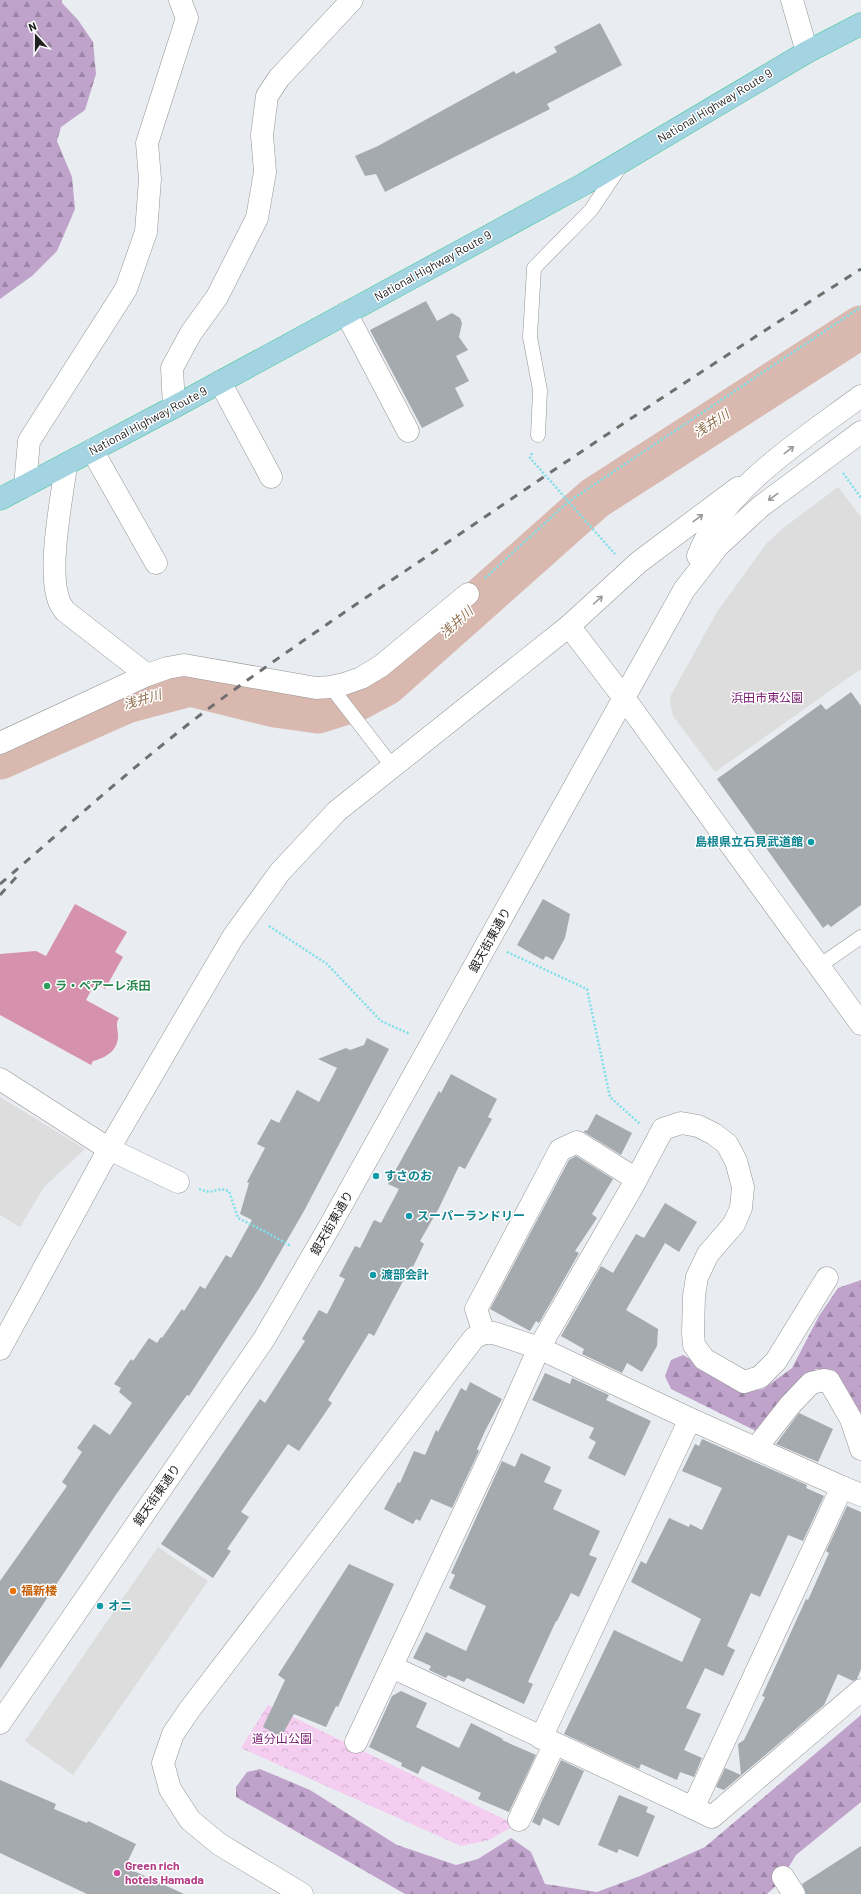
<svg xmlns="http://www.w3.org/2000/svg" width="861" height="1894" font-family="Barlow,'Noto Sans JP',sans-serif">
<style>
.forest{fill:url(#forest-firs)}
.park{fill:url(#park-crowns)}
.pitch{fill:#d691ac}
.parking{fill:#ddd}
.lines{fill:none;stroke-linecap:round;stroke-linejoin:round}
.river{stroke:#d9b8af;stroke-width:43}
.building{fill:#a5aaaf}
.service-casing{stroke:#959595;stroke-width:15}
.minor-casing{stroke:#959595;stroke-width:23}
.tertiary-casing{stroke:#959595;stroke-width:23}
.trunk-casing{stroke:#3dc897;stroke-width:23}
.path{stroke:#80e0ea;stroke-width:2.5;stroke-dasharray:2 2;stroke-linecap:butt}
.service{stroke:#fff;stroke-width:14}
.minor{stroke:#fff;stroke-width:22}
.tertiary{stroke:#fff;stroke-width:22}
.trunk{stroke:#a4d4e2;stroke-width:22}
.rail{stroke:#6f6f6f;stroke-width:3;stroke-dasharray:8 8;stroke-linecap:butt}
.oneway{stroke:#9b9b9b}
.culture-dot{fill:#0f9aa8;stroke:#fff;stroke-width:1.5}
.leisure-dot{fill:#2e9e5b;stroke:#fff;stroke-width:1.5}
.food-dot{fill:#e8710a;stroke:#fff;stroke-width:1.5}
.hotel-dot{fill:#d1479c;stroke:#fff;stroke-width:1.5}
.labels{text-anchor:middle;stroke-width:3;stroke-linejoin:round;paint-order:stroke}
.street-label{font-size:12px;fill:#212121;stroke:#fff}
.park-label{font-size:12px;fill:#75196e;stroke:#fff}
.culture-label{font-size:12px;font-weight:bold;fill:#0d838f;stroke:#fff;text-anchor:start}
.leisure-label{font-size:12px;font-weight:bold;fill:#27864d;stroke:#fff;text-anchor:start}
.food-label{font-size:12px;font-weight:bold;fill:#c56008;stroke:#fff;text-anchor:start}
.hotel-label{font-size:12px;font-weight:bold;fill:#b23c85;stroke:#fff;text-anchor:start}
.water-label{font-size:13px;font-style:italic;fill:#906e4d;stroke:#fff}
</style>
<defs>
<pattern id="forest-firs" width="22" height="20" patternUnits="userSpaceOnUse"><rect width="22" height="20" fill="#bfa3cb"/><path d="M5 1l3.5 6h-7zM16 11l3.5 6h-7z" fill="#9b84a4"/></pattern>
<pattern id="park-crowns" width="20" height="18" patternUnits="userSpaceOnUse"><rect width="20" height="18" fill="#f4cdf1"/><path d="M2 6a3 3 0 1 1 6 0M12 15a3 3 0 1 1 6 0" fill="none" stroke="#d1b0ce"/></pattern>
</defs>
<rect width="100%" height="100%" fill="#e9ecf0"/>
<g class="forest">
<path d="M0 0H62V3L78 20 93 42 96 74 85 110 61 127 57 141 72 177 75 209 57 251 32 276 0 299Z"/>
<path d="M861 1280V1416L834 1370 816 1369 784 1399 758 1432 671 1389 665 1376 671 1360 683 1355 747 1391 763 1389 792 1368 819 1316 838 1288Z"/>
<path d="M861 1715V1802L796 1855 779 1883 767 1894H405L236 1797V1787L247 1772 260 1769 310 1790 397 1845 456 1865 478 1859 511 1838 531 1852 545 1884 597 1892 640 1876 705 1847Z"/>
</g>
<path class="park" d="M268 1705 516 1825 489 1840 461 1846 241 1748Z"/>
<path class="pitch" d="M75 904 127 932 115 952 123 957 105 989 95 983 86 1000 119 1018C115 1025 118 1028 118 1036 118 1051 105 1058 93 1061L91 1065 0 1015V954L36 951 46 956Z"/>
<g class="parking">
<path d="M838 487 861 517V669L715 772 673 716 670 701 671 695 717 612 766 544 782 529Z"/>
<path d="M0 1097 85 1149 44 1187 20 1227 0 1215Z"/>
<path d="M158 1547 208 1581 73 1775 25 1741Z"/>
</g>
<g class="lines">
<path class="river" d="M0 758 126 702 190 685 275 706 318 712 356 700 386 684 595 498 861 327"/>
</g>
<g class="building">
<path d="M600 23 622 65 547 104 550 109 385 192 376 174 365 176 355 156 378 146 514 71 516 74 557 52 554 47Z"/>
<path d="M426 301 437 321 452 313 460 318 462 323 459 337 468 350 456 356 469 381 455 388 464 406 422 428 370 330Z"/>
<path d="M851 692 861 706V905L831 927 828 924 823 928 717 779 821 704 826 710Z"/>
<path d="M543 899 570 914 565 938 553 960 546 956 543 960 517 945Z"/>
<path d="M367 1038 389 1049 304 1211 260 1287 189 1396 187 1395 115 1496 0 1669V1581L67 1486 62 1482 82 1452 77 1448 94 1424 110 1435 132 1403 119 1392 121 1388 114 1384 131 1359 133 1361 149 1338 157 1343 161 1337 162 1338 182 1309 184 1311 200 1286 205 1289 226 1255 231 1258 252 1220 240 1214 249 1183 247 1182 265 1148 257 1144 271 1119 279 1123 297 1090 319 1102 337 1068 318 1059 346 1048 350 1050 364 1045Z"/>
<path d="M451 1074 497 1099 488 1117 492 1119 465 1169 459 1166 439 1208 420 1241 424 1244 413 1267 411 1266 374 1336 369 1333 328 1400 332 1403 299 1451 288 1444 241 1512 249 1517 227 1549 231 1551 213 1578 161 1544 260 1399 265 1403 305 1341 302 1339 319 1310 327 1314 345 1279 339 1276 355 1246 360 1248 374 1220 381 1223 399 1189 388 1184 439 1091 441 1093Z"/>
<path d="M596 1114 632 1133 621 1155 584 1132 585 1130 587 1131Z"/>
<path d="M576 1156 613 1179 592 1214 597 1218 575 1251 579 1253 539 1323 536 1321 530 1331 490 1309 569 1160Z"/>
<path d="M665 1203 697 1222 679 1252 665 1243 626 1310 658 1329 657 1346 642 1372 627 1363 622 1373 582 1354 584 1349 561 1336 601 1266 613 1273 636 1234 644 1238Z"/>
<path d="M545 1373 570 1384 572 1378 609 1395 606 1400 651 1421 625 1476 588 1458 596 1442 589 1438 594 1428 532 1400Z"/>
<path d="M470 1382 502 1399 485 1431 477 1449 479 1451 452 1508 431 1499 420 1521 416 1519 413 1524 384 1509 398 1482 400 1483 414 1451 425 1455 436 1430 438 1432 461 1388 466 1391Z"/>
<path d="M799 1413 833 1429 818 1462 776 1444Z"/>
<path d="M702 1439 807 1485 806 1488 824 1496 803 1541 788 1535 760 1597 751 1593 727 1646 735 1650 723 1676 705 1668 686 1708 701 1714 684 1750 702 1758 694 1777 680 1772 677 1780 641 1764 639 1769 564 1734 614 1630 682 1662 701 1619 631 1582 641 1561 646 1564 669 1518 689 1527 690 1524 702 1530 722 1488 682 1471 695 1444 699 1446Z"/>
<path d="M521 1453 551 1467 544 1482 562 1490 553 1509 600 1531 589 1555 597 1558 579 1597 571 1593 557 1621H556L528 1682 533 1684 524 1704 467 1678 464 1682 448 1675 446 1678 429 1670 431 1666 413 1658 426 1632 466 1651 486 1606 449 1588 455 1575 451 1573 502 1461 515 1467Z"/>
<path d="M847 1506 861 1512V1669L857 1679 853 1681 838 1674 824 1705 724 1790 716 1787 725 1768 741 1775 738 1744 744 1740 765 1697 762 1696 806 1599 808 1600 829 1553 826 1551Z"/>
<path d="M349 1564 394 1584 338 1707 336 1706 326 1727 294 1714 281 1737 263 1727 285 1680 278 1675Z"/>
<path d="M401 1691 427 1703 416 1727 459 1748 471 1723 503 1739 502 1740 536 1755 509 1812 478 1799 481 1793 422 1766 418 1774 401 1766 402 1763 369 1747 392 1696Z"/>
<path d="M561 1760 584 1771 559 1826 543 1818 540 1826 532 1822Z"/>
<path d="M0 1780 56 1804 54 1809 87 1823 88 1821 136 1844 125 1867 184 1894H87L0 1853Z"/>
<path d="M619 1795 648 1807 646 1812 655 1816 638 1857 619 1849 617 1853 598 1845Z"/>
<path d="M861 1846V1894H806L802 1884Z"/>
</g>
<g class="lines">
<defs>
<g id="service">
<path d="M538 435 540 390 530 337 534 268 591 210 621 165"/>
<path d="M331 687 392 766"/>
<path d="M819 966 861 937"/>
</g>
<g id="minor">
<path d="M346 313 408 431"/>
<path d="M220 382 271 477"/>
<path d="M174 407 172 368 191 333 217 297 257 218 265 172 262 135 267 96 279 78 352 0"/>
<path d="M92 450 156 563"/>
<path d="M66 465C62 498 47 570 59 601 60 604 63 608 65 611L147 675"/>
<path d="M25 486 29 441 126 289 146 232 150 179 147 143 187 18 180 0"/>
<path d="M569 626 624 698"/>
<path d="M0 743 147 675 167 668 184 665 316 688 331 687 344 684 361 678 381 666 468 594"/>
<path d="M0 1079 109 1149 178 1182"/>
<path d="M484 1333 476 1309 560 1150 577 1142 636 1179"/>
<path d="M0 1349 110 1147 180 1027 233 937 280 872 337 811 569 626 639 562 738 488"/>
<path d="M756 1448 790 1405 811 1383 824 1380 829 1381 851 1419 861 1449"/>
<path d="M842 1487 861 1495"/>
<path d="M541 1738 690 1419"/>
<path d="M356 1742 504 1427 539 1348 631 1189 663 1129 681 1123 698 1126 714 1134 727 1144 736 1161 743 1187 741 1208 734 1224 708 1254 697 1277 694 1296 693 1333 694 1345 704 1359 744 1382 760 1377 776 1361 827 1278"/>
<path d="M693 1808 712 1817 861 1690"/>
<path d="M519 1820 554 1745"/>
<path d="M783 1877 794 1894"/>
<path d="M302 1894 219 1844 190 1820 170 1789 163 1763 173 1734 190 1709 474 1338 484 1333H494L539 1348 690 1419 842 1487 693 1808 392 1667"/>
</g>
<g id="tertiary">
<path d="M792 0 807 52"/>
<path d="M698 556C723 488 805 438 861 396"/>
<path d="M624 698 861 1024"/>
<path d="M0 1723 264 1339 327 1231 684 590 718 546 760 507 861 432"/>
</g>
<path id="trunk" d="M0 499 174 407 584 184 807 52 861 24"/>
</defs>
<use href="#service" class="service-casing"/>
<use href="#minor" class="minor-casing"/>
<use href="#tertiary" class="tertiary-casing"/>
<use href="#trunk" class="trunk-casing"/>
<g class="path">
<path d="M532 453 530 458 615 554"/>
<path d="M843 473 861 498"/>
<path d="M485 578 568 502 861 307"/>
<path d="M269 926 327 964 381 1021 410 1034"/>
<path d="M507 952 587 989 610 1097 640 1124"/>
<path d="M199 1189 209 1192 221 1189 229 1191 238 1218 264 1231 291 1246"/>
</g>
<use href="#service" class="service"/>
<use href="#minor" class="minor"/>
<use href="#tertiary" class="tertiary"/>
<use href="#trunk" class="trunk"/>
<g class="rail">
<path d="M0 884C71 823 141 759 216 703 292 647 370 595 448 542 584 449 722 357 861 269"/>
<path d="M0 895 19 874"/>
</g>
</g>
<defs><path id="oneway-shaft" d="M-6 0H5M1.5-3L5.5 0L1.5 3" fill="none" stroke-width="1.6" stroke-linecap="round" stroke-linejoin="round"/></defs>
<g class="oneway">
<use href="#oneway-shaft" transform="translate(789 450) rotate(-37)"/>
<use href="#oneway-shaft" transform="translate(773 497) rotate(143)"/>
<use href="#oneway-shaft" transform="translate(698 518) rotate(-37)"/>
<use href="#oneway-shaft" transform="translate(598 600) rotate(-42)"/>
</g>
<g class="culture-dot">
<circle cx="811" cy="842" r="4"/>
<circle cx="376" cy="1176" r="4"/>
<circle cx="409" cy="1216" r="4"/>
<circle cx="373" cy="1275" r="4"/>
<circle cx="100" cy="1606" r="4"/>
</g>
<circle class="leisure-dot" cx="47" cy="986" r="4"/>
<circle class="food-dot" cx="13" cy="1591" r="4"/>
<circle class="hotel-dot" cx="117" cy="1873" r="4"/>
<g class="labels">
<g class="street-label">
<text transform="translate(715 106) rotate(-31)" y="4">National Highway Route 9</text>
<text transform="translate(433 266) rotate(-29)" y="4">National Highway Route 9</text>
<text transform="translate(148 421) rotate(-28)" y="4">National Highway Route 9</text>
<text transform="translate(490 940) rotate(-61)" y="4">銀天街東通り</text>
<text transform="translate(332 1223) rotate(-60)" y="4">銀天街東通り</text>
<text transform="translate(157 1495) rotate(-55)" y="4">銀天街東通り</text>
</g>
<g class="park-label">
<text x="767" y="702">浜田市東公園</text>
<text x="282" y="1743">道分山公園</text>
</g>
<g class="culture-label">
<text x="803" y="846" text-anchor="end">島根県立石見武道館</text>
<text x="384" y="1180">すさのお</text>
<text x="417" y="1220">スーパーランドリー</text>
<text x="381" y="1279">渡部会計</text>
<text x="108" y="1610">オニ</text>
</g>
<g class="leisure-label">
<text x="55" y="990">ラ・ペアーレ浜田</text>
</g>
<g class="food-label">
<text x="21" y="1595">福新楼</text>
</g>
<g class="hotel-label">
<text x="125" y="1870">Green rich<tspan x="125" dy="14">hotels Hamada</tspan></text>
</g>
<g class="water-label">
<text transform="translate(711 423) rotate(-33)" y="5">浅井川</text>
<text transform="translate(456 622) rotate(-42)" y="5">浅井川</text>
<text transform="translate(142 699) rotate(-16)" y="5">浅井川</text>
</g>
</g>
<g transform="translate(36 36) rotate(339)" stroke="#ffffff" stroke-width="3" paint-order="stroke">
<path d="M0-3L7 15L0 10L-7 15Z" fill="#212121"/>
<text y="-6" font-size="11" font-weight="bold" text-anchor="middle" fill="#212121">N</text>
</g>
</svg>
